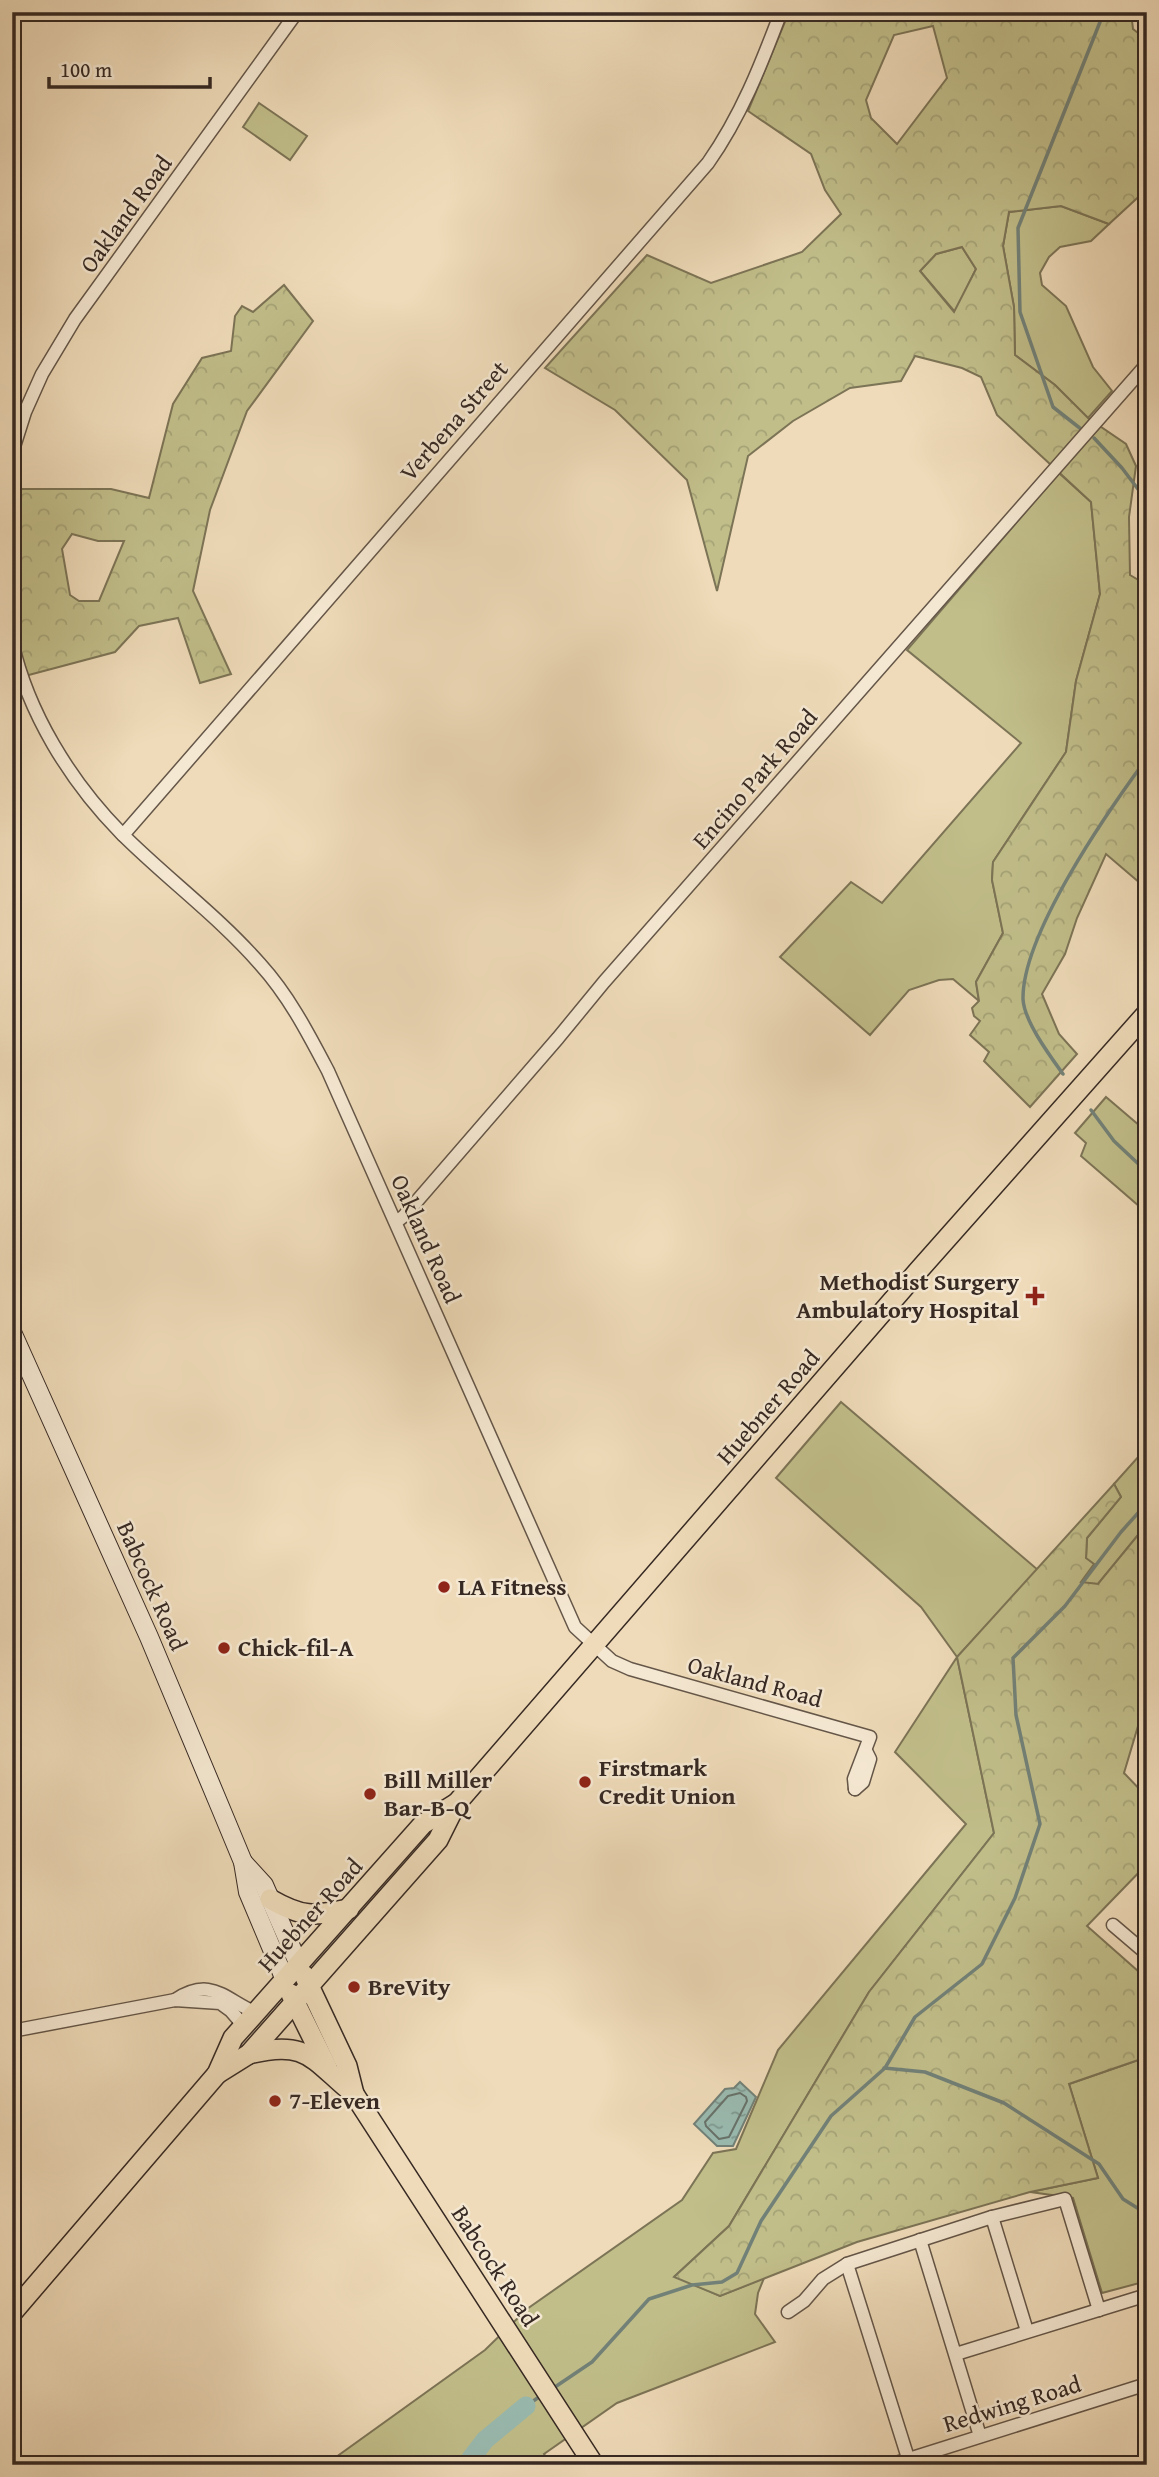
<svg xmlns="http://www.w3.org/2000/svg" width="1159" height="2477" font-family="'Gentium Book Plus',serif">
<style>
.green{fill:#c1be8a;stroke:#7c7456;stroke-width:2}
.forest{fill:url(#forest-crowns);stroke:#7c7456;stroke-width:2;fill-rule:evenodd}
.water{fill:url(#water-ripples);stroke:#728178;stroke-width:2}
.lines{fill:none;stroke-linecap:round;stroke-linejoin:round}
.shore{stroke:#68726a;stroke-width:2}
.stream{stroke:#728178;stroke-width:3.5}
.river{stroke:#9abbb1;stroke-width:19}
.street-casing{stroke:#645648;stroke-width:15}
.secondary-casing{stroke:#362923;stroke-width:20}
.primary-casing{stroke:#362923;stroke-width:22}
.street{stroke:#f5e8d2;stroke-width:12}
.secondary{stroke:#f5e8d2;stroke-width:18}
.primary{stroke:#efdbb9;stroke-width:19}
.poi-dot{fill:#8f2418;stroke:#f5e8d2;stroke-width:2.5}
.labels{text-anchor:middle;stroke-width:5;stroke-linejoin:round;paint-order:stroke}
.street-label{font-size:24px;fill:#362923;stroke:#f5e8d2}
.poi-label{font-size:24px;font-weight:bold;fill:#362923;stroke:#f5e8d2;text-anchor:start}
</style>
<defs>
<pattern id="forest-crowns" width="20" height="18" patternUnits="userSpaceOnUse" patternTransform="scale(1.75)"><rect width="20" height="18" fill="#c1be8a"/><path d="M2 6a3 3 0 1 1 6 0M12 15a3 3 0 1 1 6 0" fill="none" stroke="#a6a377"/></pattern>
<pattern id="water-ripples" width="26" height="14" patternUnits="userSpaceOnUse" patternTransform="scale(1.75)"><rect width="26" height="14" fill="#9abbb1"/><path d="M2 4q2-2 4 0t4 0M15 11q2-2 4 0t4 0" fill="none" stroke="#7e9890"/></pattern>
</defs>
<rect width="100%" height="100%" fill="#efdbb9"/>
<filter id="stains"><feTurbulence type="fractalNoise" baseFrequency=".00286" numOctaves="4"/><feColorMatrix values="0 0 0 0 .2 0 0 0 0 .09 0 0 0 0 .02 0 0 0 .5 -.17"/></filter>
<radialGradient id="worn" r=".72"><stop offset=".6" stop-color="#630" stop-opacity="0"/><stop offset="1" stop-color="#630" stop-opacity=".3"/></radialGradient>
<g class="green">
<path d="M259 103 307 136 290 160 243 127Z"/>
<path d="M1061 206 1109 224 1091 241 1060 247 1049 257 1040 273 1042 285 1066 306 1093 367 1112 391 1088 418 1055 385 1015 355 1014 307 1003 246 1009 212Z"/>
<path d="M962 247 976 269 955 312 920 271 936 254Z"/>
<path d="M1059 473 1091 502 1100 594 1076 681 1066 752 993 862 992 880 1003 933 976 982 979 1001 953 979 939 980 909 990 870 1035 780 957 851 882 882 903 1021 743 907 650Z"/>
<path d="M1106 1097 1147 1132V1213L1081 1156 1086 1143 1075 1133Z"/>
<path d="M841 1402 1038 1570 957 1657 994 1833 869 1992 729 2226 675 2276 720 2296 764 2278 758 2293 755 2314 775 2342 617 2403 544 2454 551 2465H325L485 2350 527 2309 682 2200 713 2153 736 2149 778 2050 966 1824 895 1752 957 1657 921 1607 776 1478Z"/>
<path d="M1147 1447V1524L1098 1584 1081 1583 1093 1564 1086 1559 1087 1538 1121 1497 1114 1484Z"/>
<path d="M1147 2057V2281L1102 2293 1073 2198 1030 2192 1098 2178 1069 2084Z"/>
</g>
<g class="forest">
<path d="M789 12H1131L1133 29 1147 40V189L1109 224 1061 206 1009 212 1003 246 1014 307 1015 355 1055 385 1088 418 1126 444 1136 466 1129 517 1130 575 1147 585V889L1106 854 1077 918 1065 954 1042 994 1059 1034 1077 1054 1030 1107 984 1061 989 1052 970 1035 980 1021 974 1016 972 1008 979 1001 976 982 1003 933 992 880 993 862 1066 752 1076 681 1100 594 1091 502 997 415 981 377 962 368 915 356 901 381 850 388 793 421 748 456 717 591 687 480 615 410 545 368 647 255 711 283 802 252 841 214 825 190 811 154 748 111ZM933 26 947 78 897 144 871 118 866 100 894 35ZM962 247 976 269 954 312 920 271 936 254Z"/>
<path d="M284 285 313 321 247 411 210 510 193 591 231 674 200 683 178 618 139 626 115 652 25 676 12 623V489H111L149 498 173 404 202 358 231 351 235 316 242 306 253 312ZM72 534 98 541H124L99 601H79L70 595 62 549Z"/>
<path d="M1114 1484 1121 1497 1087 1538 1086 1558 1094 1564 1081 1582 1098 1584 1147 1524V1696L1124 1773 1147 1797V1864L1087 1926 1147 1979V2057L1069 2084 1098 2178 1030 2192 857 2242 720 2296 674 2277 729 2226 869 1992 994 1833 957 1657Z"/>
</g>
<path class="water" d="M740 2082 756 2097 733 2146H717L694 2124 725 2089 734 2088Z"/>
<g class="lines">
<path class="shore" d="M740 2093 746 2097 747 2101 729 2137 719 2139 706 2126 705 2122 728 2096Z"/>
<g class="stream">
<path d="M1081 429 1053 407 1020 312 1018 228 1104 12"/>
<path d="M1094 438 1122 468 1147 501"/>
<path d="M1063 1074C1050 1056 1024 1021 1023 999 1022 934 1108 811 1147 758"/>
<path d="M1091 1110 1114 1141 1147 1172"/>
<path d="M884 2068 925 2072 1004 2103 1099 2164 1123 2199 1147 2214"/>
<path d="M552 2389 592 2362 649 2299 692 2285 722 2282 737 2273 761 2221 831 2116 885 2068 915 2017 982 1964 1015 1898 1040 1824 1016 1715 1013 1658 1065 1606 1121 1532 1147 1503"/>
<path d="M526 2406 542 2395"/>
</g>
<path class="river" d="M466 2465 485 2440 526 2406"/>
<defs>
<g id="street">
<path d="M12 453 25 412 42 374 75 319 297 12"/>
<path d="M12 642C28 713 70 781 121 833 166 878 218 916 260 964 289 996 308 1033 328 1071L575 1627 612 1661 630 1669 870 1737 854 1779 855 1789"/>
<path d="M123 835 708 163C741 116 761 65 781 12"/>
<path d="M396 1222 404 1216 558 1038 604 982 1147 364"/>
<path d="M855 1789 863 1782 870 1759 866 1751"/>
<path d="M1113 1925 1147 1954"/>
<path d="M175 2000C211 1976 224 1999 256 2013"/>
<path d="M12 2031 175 2000 220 2003 231 2011 244 2026"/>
<path d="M992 2217 1027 2331"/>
<path d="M920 2240 980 2436"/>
<path d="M847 2264 908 2458"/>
<path d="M788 2312 804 2301 823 2279 847 2264 992 2217 1065 2199 1099 2310"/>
<path d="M956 2354 1147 2295"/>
<path d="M890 2465 1147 2384"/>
</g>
<g id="secondary">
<path d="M12 1332 149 1637 221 1809 243 1862 248 1892 285 1980"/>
<path d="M243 1862 264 1885 299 1965"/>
</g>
<g id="primary">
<path d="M270 1899C303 1918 313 1916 349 1909"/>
<path d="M304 1975 347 2066 354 2094"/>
<path d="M291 1994 327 2067"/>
<path d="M249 2054C308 2039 312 2060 354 2094L594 2465"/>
<path d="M217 2074 249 2054 438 1840 456 1804 919 1270 1147 1013"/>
<path d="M12 2313 217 2074 233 2038 423 1824 455 1804"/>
</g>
</defs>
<use href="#street" class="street-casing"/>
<use href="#secondary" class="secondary-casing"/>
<use href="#primary" class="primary-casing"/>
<use href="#street" class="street"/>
<use href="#secondary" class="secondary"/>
<use href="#primary" class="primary"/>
</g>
<g class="poi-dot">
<path d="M1031.5 1285.5h7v7h7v7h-7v7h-7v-7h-7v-7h7z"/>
<circle cx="444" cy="1587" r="7"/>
<circle cx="224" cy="1648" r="7"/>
<circle cx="585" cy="1782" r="7"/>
<circle cx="370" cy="1794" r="7"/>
<circle cx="354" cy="1987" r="7"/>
<circle cx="275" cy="2101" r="7"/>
</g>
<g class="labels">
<g class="street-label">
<text transform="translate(126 214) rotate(-54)" y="8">Oakland Road</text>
<text transform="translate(454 421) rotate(-49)" y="8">Verbena Street</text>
<text transform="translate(755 779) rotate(-49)" y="8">Encino Park Road</text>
<text transform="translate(426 1239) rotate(66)" y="8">Oakland Road</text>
<text transform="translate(768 1407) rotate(-49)" y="8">Huebner Road</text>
<text transform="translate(152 1586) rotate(66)" y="8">Babcock Road</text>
<text transform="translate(755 1682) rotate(15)" y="8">Oakland Road</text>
<text transform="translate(310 1915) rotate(-48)" y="8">Huebner Road</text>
<text transform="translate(495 2266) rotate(57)" y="8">Babcock Road</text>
<text transform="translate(1012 2404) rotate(-17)" y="8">Redwing Road</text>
</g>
<g class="poi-label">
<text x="1019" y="1290" text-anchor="end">Methodist Surgery<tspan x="1019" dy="28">Ambulatory Hospital</tspan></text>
<text x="458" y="1595">LA Fitness</text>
<text x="238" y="1656">Chick-fil-A</text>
<text x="599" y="1776">Firstmark<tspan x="599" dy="28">Credit Union</tspan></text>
<text x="384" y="1788">Bill Miller<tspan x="384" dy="28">Bar-B-Q</tspan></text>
<text x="368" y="1995">BreVity</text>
<text x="289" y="2109">7-Eleven</text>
</g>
</g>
<rect width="1159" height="2477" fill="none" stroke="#efdbb9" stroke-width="42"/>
<rect x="14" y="14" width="1131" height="2449" fill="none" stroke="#362923" stroke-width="3.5"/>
<rect x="21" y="21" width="1117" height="2435" fill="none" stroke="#362923" stroke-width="2"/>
<path d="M49 77v10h161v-10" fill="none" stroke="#362923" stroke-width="3.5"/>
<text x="60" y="77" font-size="21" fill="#362923" stroke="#f5e8d2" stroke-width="5" paint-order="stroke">100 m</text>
<rect width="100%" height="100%" filter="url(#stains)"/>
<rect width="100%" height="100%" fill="url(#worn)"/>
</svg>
